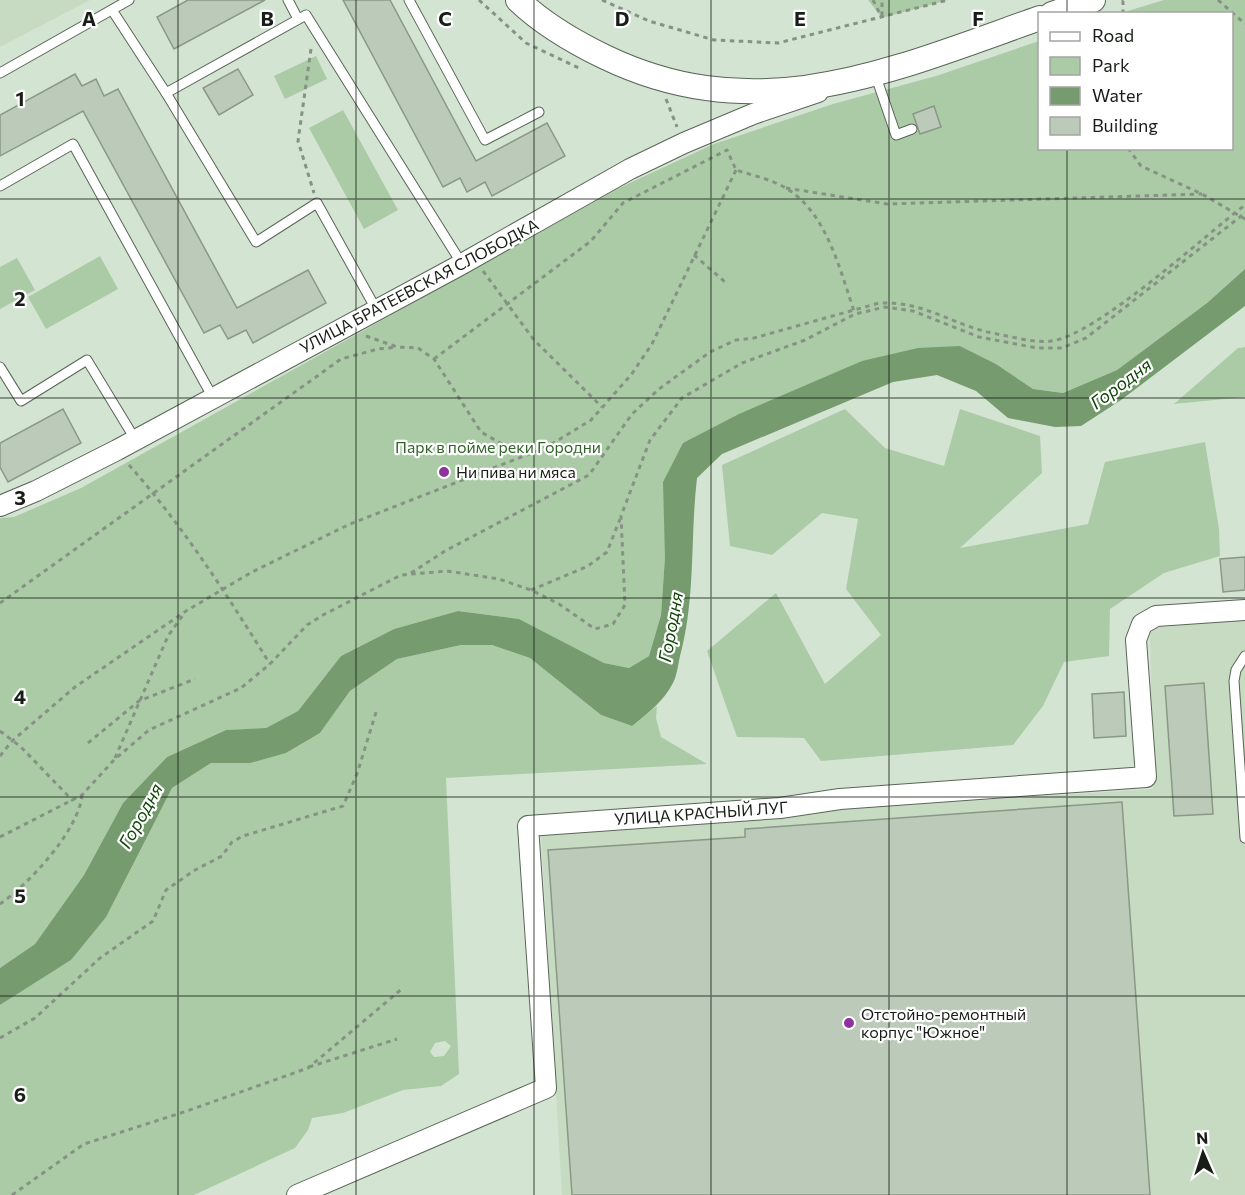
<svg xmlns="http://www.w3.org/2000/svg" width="1245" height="1195" font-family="Commissioner,sans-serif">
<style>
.built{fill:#c6dbc2}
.green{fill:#abcba6;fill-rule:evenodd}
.water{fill:#759b6f}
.building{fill:#bbcab9;stroke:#8a9887;stroke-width:1.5}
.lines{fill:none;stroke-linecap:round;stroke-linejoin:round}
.service-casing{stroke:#586656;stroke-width:11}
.minor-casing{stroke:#586656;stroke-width:22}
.tertiary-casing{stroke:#586656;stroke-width:26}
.path{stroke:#869284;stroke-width:3;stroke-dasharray:4.5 4.5;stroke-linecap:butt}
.service{stroke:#fff;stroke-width:9}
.minor{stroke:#fff;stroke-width:20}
.tertiary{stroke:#fff;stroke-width:24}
.grid{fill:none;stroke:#181e17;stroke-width:1.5;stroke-opacity:0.55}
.poi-dot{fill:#8e339e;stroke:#fff;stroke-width:2}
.labels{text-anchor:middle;stroke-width:4.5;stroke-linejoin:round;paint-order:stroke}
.street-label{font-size:16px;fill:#181e17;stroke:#fff}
.park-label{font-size:16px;fill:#316529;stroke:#fff}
.poi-label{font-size:16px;fill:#181e17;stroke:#fff;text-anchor:start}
.water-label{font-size:18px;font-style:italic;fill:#104708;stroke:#fff}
.grid-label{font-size:20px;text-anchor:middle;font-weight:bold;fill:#181e17;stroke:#fff;stroke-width:4.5;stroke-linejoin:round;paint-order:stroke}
</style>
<rect width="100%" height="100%" fill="#d4e4d2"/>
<g class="built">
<path d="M0 0H90L0 47Z"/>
<path d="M1245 620V1195H562L541 835 803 812 1153 789 1150 628Z"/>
</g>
<g class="green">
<path d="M868 0H948L882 18Z"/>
<path d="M1164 0H1245V269L1207 303 1117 370 1063 393 1033 389 996 364 960 346 683 443 665 557 661 615 649 656 629 668 604 663 519 619 458 611 394 629 341 656 298 711 266 728 226 730 167 757 123 803 84 875 35 944 0 968V518L14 517 81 488 619 188 714 144 833 104 936 76 1039 41 1040 148H1232V14L1121 13Z"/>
<path d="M316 56 327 79 285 99 274 76Z"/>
<path d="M343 110 398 210 364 229 309 128Z"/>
<path d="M100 256 118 289 46 329 28 297Z"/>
<path d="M17 258 35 290 0 309V267Z"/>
<path d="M1245 347V397L1174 404 1238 348Z"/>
<path d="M845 409 885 448 944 466 960 409 1040 436 1042 473 960 548 1088 524 1105 462 1205 442 1219 529 1220 556 1164 573 1110 609 1109 656 1064 662 1043 706 1013 745 821 761 804 738 737 737 707 651 776 593 825 684 881 635 846 589 858 519 822 513 772 555 730 546 722 465Z"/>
<path d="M461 645H492L530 658 601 715 632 726 657 706 656 718 661 737 707 764 446 778 459 1074 441 1086 403 1090 343 1113 312 1118 308 1130 295 1148 194 1195H0V1005L71 960 141 847 172 788 211 763 250 762 286 753 320 733 350 691 397 659ZM445 1041 451 1046 444 1056 434 1057 430 1052 435 1043Z"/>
</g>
<path class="water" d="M1245 269V306L1121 400 1081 426 1055 427 1008 418 976 391 937 375 893 382 722 454 697 478C690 537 696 598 680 656 678 665 677 675 673 683 663 702 648 713 632 726L601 715 530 658 492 645H461L397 659 350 691 320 733 286 753 250 763H211L172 788 106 917 71 960 0 1005V968L35 944 84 875 123 803 167 757 226 730 266 728 298 711 341 656 394 629 458 611 519 619 604 663 629 668 649 656 661 615 665 557 663 482 683 443 739 414 862 361 918 348 960 346 996 364 1033 389 1063 393 1117 370 1207 303Z"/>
<g class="building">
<path d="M188 0H265L174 49 157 17Z"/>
<path d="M343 0H390L476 161 547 123 565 156 492 196 485 182 467 192 460 178 443 187Z"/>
<path d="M238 69 253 95 219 115 203 88Z"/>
<path d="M75 74 82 86 96 79 104 96 118 89 237 308 308 270 326 303 253 343 246 330 228 339 220 325 204 333 83 111 0 156V115Z"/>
<path d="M934 106 941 127 920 134 913 114Z"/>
<path d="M63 409 81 443 8 482 0 467V443Z"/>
<path d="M1245 557V590L1223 592 1220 559Z"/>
<path d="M1204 683 1213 814 1174 816 1165 686Z"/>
<path d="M1124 692 1126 736 1094 738 1092 694Z"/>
<path d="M1122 802 1150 1195H572L548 850 745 837V829Z"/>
</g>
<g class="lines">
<defs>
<g id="service">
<path d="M288 0 298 19"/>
<path d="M409 0 485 140 539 112"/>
<path d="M112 10 166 93 306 15 462 264"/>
<path d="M0 73 129 0"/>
<path d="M875 74 896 135 912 129"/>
<path d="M166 93 256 242 317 203 376 309"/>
<path d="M0 186 73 144 212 396"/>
<path d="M0 367 21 401 87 360 135 439"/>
<path d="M1245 656 1236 670 1234 681 1245 838"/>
</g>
<g id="minor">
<path d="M0 506 36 491 117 450 462 264 630 169 684 143 753 114 818 92"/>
<path d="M297 1195 546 1088 528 826 780 808 840 799 1146 777 1136 640 1142 624 1156 616 1245 610"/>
</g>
<g id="tertiary">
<path d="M518 0C543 24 574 42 605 57 759 131 892 70 1040 18"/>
<path d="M1052 14 1093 0"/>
</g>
</defs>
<use href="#service" class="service-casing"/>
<use href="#minor" class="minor-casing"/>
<use href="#tertiary" class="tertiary-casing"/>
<g class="path">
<path d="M479 0 526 43 581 69"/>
<path d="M602 0 649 21 714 40 778 43 948 0"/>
<path d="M873 0 882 18"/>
<path d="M1218 0 1245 24"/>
<path d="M1123 14V1L1127 0"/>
<path d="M882 16V0"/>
<path d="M311 49 298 141 314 193"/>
<path d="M666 99 677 127"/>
<path d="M1128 148 1141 166 1202 194 1245 219"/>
<path d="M786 188 887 204 1202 194"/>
<path d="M694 255 725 282"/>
<path d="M483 271 534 340 602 407"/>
<path d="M366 336 397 347 418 348 434 359 481 432 521 455"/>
<path d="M434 359 591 241 623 203 727 150 736 170C751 175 770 179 784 187 827 211 840 271 855 314"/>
<path d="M129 465C183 526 227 595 270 664"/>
<path d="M411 573 445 551 589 475 632 414 659 389 710 352 736 340 754 338 879 303C926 301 953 326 997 334 1014 337 1033 343 1051 341 1096 336 1204 236 1245 205"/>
<path d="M531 590 588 566 607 552 620 519"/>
<path d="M0 603 341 359 378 349 397 347"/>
<path d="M0 731 21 747 73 801"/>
<path d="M88 743 139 701 195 679"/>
<path d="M0 756 12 741 75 687 186 611 252 572 350 524 547 447 591 420 631 375 652 344 736 170"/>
<path d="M115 758 168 636 183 615"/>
<path d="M0 837 82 795 114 760 149 730 241 688 270 664 307 625 323 615 401 575 447 571 499 579 531 590 559 604 595 629 613 624 625 605 621 516 650 440 682 398 742 363 805 340 855 314 885 307 913 311 979 337 1037 348H1062L1086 338 1245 213"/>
<path d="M0 904C29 884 79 830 82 795"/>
<path d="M0 1038 35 1018 100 958 153 921 166 890 195 870 222 856 232 842 243 836 343 806 357 774 377 709"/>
<path d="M309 1067 397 1039"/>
<path d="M12 1195 84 1144 187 1111 308 1068 403 988"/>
</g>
<use href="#service" class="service"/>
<use href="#minor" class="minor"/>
<use href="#tertiary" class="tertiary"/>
</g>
<path class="grid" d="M178 0V1195M356 0V1195M534 0V1195M711 0V1195M889 0V1195M1067 0V14M1067 148V1195M0 199H1245M0 398H1245M0 598H1245M0 797H1245M0 996H1245"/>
<g class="poi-dot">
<circle cx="444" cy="472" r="6"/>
<circle cx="849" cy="1023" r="6"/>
</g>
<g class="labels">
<g class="street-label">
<text transform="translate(419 286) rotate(-28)" y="6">УЛИЦА БРАТЕЕВСКАЯ СЛОБОДКА</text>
<text transform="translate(701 813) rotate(-4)" y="6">УЛИЦА КРАСНЫЙ ЛУГ</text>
</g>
<g class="park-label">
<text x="498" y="453">Парк в пойме реки Городни</text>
</g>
<g class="poi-label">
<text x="456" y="478">Ни пива ни мяса</text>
<text x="861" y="1020">Отстойно-ремонтный<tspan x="861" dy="18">корпус "Южное"</tspan></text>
</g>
<g class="water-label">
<text transform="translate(1121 384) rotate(-37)" y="6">Городня</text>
<text transform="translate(671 627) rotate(-80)" y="6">Городня</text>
<text transform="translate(141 816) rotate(-61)" y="6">Городня</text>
</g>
</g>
<g class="grid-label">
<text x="89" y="26">A</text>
<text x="267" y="26">B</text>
<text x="445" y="26">C</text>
<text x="622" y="26">D</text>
<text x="800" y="26">E</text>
<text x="978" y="26">F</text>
<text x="20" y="106">1</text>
<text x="20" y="306">2</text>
<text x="20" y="505">3</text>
<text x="20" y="704">4</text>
<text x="20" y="903">5</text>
<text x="20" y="1102">6</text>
</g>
<rect x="1038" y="12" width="195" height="138" fill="#ffffff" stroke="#a3a5a2" stroke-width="1.5"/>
<rect x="1050" y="32" width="30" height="9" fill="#ffffff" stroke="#a3a5a2" stroke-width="1.5"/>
<text x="1092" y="42" font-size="18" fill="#181e17">Road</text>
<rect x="1050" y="57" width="30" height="18" fill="#abcba6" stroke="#a3a5a2" stroke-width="1.5"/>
<text x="1092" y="72" font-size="18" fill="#181e17">Park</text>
<rect x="1050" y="87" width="30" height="18" fill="#759b6f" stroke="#a3a5a2" stroke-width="1.5"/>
<text x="1092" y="102" font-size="18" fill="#181e17">Water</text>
<rect x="1050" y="117" width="30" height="18" fill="#bbcab9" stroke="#a3a5a2" stroke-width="1.5"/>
<text x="1092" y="132" font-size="18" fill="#181e17">Building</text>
<g transform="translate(1203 1153) rotate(357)" stroke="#ffffff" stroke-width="4.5" paint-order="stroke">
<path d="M0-4.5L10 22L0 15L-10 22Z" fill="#181e17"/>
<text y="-9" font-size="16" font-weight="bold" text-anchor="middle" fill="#181e17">N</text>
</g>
</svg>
